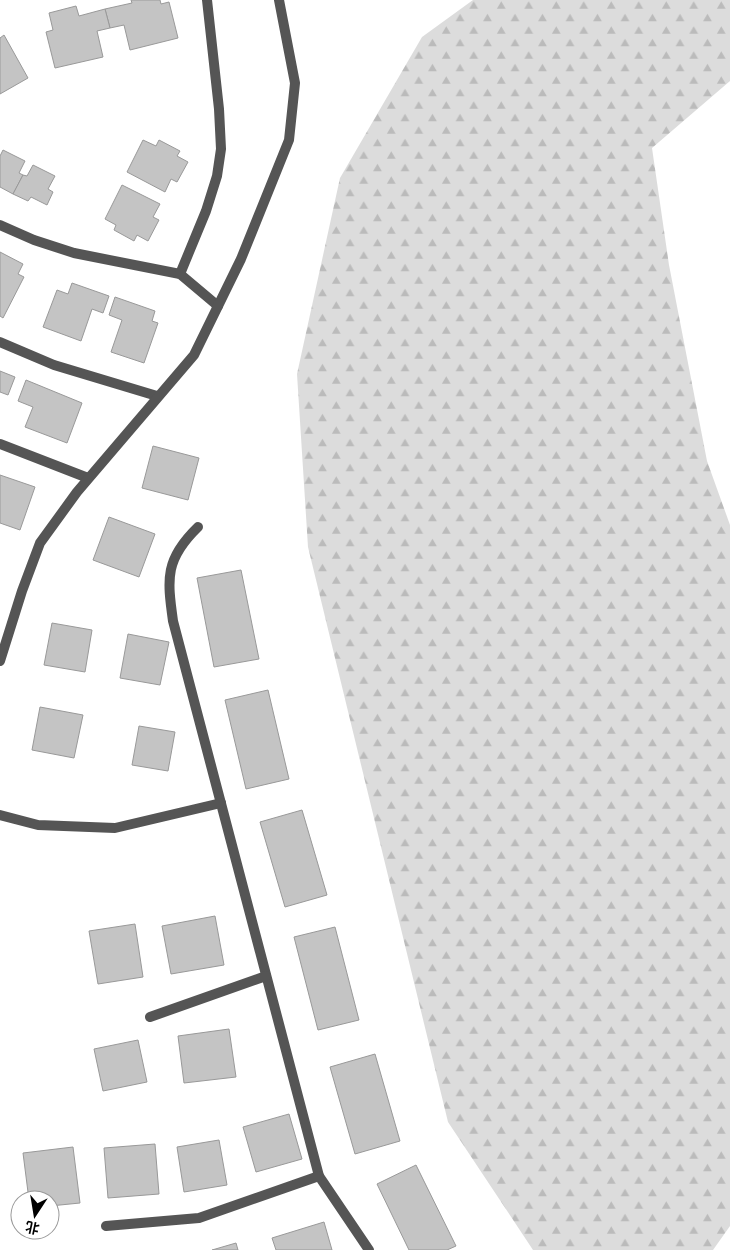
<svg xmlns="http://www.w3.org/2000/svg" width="730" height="1250" font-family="'PT Sans','Noto Sans SC',sans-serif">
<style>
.forest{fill:url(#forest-firs)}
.building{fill:#c4c4c4;stroke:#999}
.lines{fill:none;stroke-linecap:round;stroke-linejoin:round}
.service{stroke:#555;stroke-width:10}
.minor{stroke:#555;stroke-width:10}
</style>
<defs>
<pattern id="forest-firs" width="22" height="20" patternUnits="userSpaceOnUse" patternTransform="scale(1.25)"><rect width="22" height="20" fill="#dcdcdc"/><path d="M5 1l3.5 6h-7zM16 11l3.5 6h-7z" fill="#bbb"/></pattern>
</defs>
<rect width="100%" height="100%" fill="#fff"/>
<path class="forest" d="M473 0H730V81L652 148 669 265 707 461 730 525V1226L713 1250H533L448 1122 308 547 297 374 340 178 422 37Z"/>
<g class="building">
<path d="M131 0H160L161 4 169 2 178 38 130 50 124 25 110 28 105 9 132 3Z"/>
<path d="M76 6 79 16 105 9 110 28 97 31 103 57 55 68 46 32 53 30 49 13Z"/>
<path d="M4 35 28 78 0 94V38Z"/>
<path d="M143 140 156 146 159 140 180 151 177 156 188 162 177 182 171 179 165 192 127 172Z"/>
<path d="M3 150 25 161 19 173 23 175 13 194 0 187V156Z"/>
<path d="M33 165 55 176 48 189 53 192 47 205 31 197 28 201 13 194 23 175 27 176Z"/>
<path d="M122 185 160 204 153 217 159 220 148 241 137 235 134 241 114 230 116 225 105 219Z"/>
<path d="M0 252 23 264 18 274 24 277 3 318 0 316Z"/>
<path d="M72 283 109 296 103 313 92 309 81 341 43 327 57 290 68 294Z"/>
<path d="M115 297 155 311 152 321 158 323 144 363 111 352 122 320 109 315Z"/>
<path d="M0 371 15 377 8 395 0 392Z"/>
<path d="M26 380 82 403 67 443 25 427 33 407 18 401Z"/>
<path d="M153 446 199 458 188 500 142 488Z"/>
<path d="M0 475 35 487 20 530 0 523Z"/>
<path d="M109 517 155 534 139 577 93 560Z"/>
<path d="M241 570 259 659 214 667 197 578Z"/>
<path d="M52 623 92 630 85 672 44 665Z"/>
<path d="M128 634 169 642 160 685 120 678Z"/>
<path d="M268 690 289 779 246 789 225 700Z"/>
<path d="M40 707 83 715 74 758 32 750Z"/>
<path d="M139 726 175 732 168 771 132 765Z"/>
<path d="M302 810 327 895 285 907 260 822Z"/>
<path d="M215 916 224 965 171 974 162 926Z"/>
<path d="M135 924 143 977 98 984 89 931Z"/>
<path d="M335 927 359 1020 318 1030 294 937Z"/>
<path d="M229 1029 236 1077 184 1083 178 1036Z"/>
<path d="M138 1040 147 1082 103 1091 94 1049Z"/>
<path d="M375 1054 400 1141 355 1154 330 1067Z"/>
<path d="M289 1114 302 1159 256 1172 243 1127Z"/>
<path d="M219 1140 227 1185 184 1192 177 1147Z"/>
<path d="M155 1144 159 1194 108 1198 104 1148Z"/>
<path d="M73 1147 80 1203 50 1206V1200H29L23 1153Z"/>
<path d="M416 1165 456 1246 447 1250H409L377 1184Z"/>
<path d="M324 1222 332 1250H276L272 1238Z"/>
<path d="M236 1243 238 1250H212Z"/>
</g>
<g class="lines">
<g class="service">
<path d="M0 225 34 240 74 253 180 274 218 306"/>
<path d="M180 274 206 211 217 176 221 149 219 109 207 0"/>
<path d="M0 342 54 365 157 396"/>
<path d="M0 444 88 478"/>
<path d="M198 527C165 559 167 578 173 621L319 1176 369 1250"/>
<path d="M0 815 38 825 115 828 221 803"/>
<path d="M150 1017 266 976"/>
<path d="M106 1226 199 1218 319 1176"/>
</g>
<path class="minor" d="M0 661 22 591 40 543 77 492 194 355 241 259 289 140 295 83 279 0"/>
</g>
<g transform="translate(35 1215) rotate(192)"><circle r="24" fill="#ffffff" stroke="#999999"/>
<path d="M0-4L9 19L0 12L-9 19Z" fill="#000000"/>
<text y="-8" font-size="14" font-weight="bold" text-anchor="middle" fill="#000000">北</text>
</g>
</svg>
